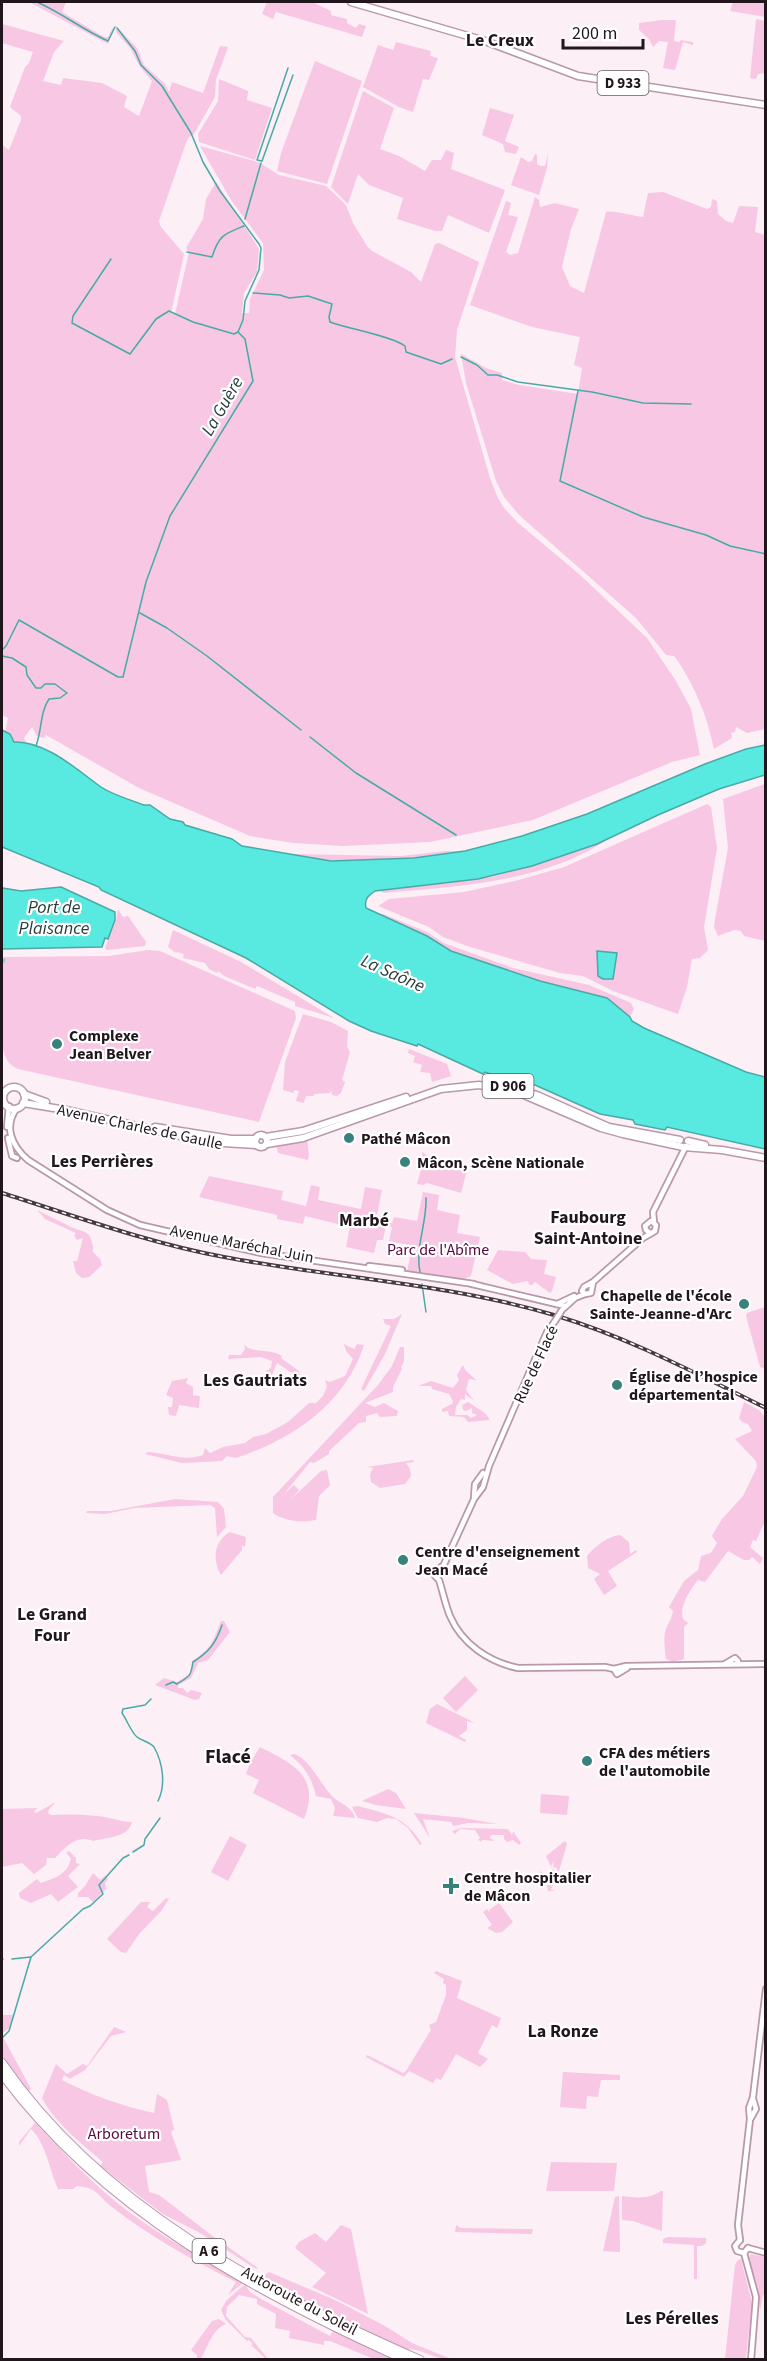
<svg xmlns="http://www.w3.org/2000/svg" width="767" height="2361" font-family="'Source Sans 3',sans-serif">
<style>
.green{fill:#f8c7e3}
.water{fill:#58e9e0;stroke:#48aaa6;stroke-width:1.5}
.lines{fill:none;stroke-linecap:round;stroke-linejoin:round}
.stream{stroke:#48aaa6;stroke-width:1.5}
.canal{stroke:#58e9e0;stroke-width:3}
.secondary-casing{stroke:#b898aa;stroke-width:8}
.primary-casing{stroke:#b898aa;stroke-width:9}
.motorway-casing{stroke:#b898aa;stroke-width:10}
.secondary{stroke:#fff;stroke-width:4.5}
.primary{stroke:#fff;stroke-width:6}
.motorway{stroke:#fff;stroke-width:8}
.rail-casing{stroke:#463a41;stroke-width:4}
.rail{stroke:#fff;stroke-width:1.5;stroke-dasharray:4.5;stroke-linecap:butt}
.secondary-bridge-casing{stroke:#b898aa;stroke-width:8;stroke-linecap:butt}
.secondary-bridge{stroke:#fff;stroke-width:4.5}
.poi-dot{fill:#39817c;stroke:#fff;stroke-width:2}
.labels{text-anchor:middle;stroke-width:4.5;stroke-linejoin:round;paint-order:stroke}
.shield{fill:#fff;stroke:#645c61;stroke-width:1.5}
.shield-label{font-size:15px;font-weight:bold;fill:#22161d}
.poi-label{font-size:16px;font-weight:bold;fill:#22161d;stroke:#fff;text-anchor:start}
.street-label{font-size:16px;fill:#22161d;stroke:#fff}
.park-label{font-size:16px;fill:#570940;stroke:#fff}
.neighbourhood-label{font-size:18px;font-weight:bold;fill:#22161d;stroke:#fff}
.water-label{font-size:18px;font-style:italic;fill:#243d3b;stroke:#fff}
.quarter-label{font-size:20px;font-weight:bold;fill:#22161d;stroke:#fff}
</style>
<rect width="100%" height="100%" fill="#fdeff6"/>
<g class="green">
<path d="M29 2H66L62 12 104 37H108L113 27 114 29 108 44Z"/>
<path d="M267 2H316V4L331 11V15L347 19V23L356 28 359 24 366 26 362 37 276 12 273 19 262 14Z"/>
<path d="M733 2H765V17L730 11Z"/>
<path d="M756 19 765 21 766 69 765 73 758 74 756 79 750 78Z"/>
<path d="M662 20H676L674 41 680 42V40L693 42V45L683 42 675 70 663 68 668 42 659 41 653 47 649 39 639 30V23Z"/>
<path d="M2 24 64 41 54 52 43 81 61 85 63 78 102 83 127 96 124 107 139 116 152 81 140 67 130 48 116 32 117 27 137 48 144 65 165 84 169 92 172 82 203 93 220 46 228 47 216 80 215 97 194 134 189 137 186 143 159 221 161 227 184 254 171 313 175 314 189 252 186 248 203 219 206 199 216 182 259 249 257 272 244 293 242 313H249L250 299 264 270 263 243 231 200 200 146 258 162 279 175 326 186 346 205 353 223 367 246 372 251 411 272 421 282 435 244 439 243 479 262 457 330 455 357 490 478 498 498 504 508 517 522 579 574 647 638 676 681 691 709 700 755 672 762 533 820 430 842 343 846 293 843 250 836 139 788 46 735 44 738 37 736 32 727 24 738 26 742H14L10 734 5 732 8 718 2 715V145L9 150 21 120V116L10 107 25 67 29 63 33 52 2 43Z"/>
<path d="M396 42 431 51 430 56 438 58 429 80 423 79 413 112 399 107 363 87 378 45 393 50Z"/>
<path d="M315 61 362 81 327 184 277 171 281 153Z"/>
<path d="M219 79 248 91 247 100 272 108 255 160 199 142 198 134 218 101Z"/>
<path d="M363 91 394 108 380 149 399 156 425 171 432 160H441L446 150 454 153 451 169 505 190 489 233 448 215 442 231H435L397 219 403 198 369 185 358 174 348 204 331 187Z"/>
<path d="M490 108 514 115 505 141 519 147 516 154 505 152 503 144 482 135Z"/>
<path d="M535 154 537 155V164L540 166H545L548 154 547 168 539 195 511 185 521 157 528 162 532 161Z"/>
<path d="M663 192 707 209 711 207 712 199 717 201 718 214 726 221 733 223 739 206 758 207 755 232 765 235V729L747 733 736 727 735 732 731 733 732 738 714 749C707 716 696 689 678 661L674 656 666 655 636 618 519 515 504 497 496 481 466 383 461 354 486 368 502 373V380L519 385 578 394 582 368 574 365 580 337 532 327 470 305 506 201 511 203 508 215 518 217 506 252 510 255 518 253 535 197 539 200 540 207 555 203 579 209 571 229 562 267 570 286 584 293 606 212C615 210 632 216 643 217L648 193Z"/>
<path d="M765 784V941L744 936 741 931 734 930 718 936 714 927 715 919 728 848 723 799Z"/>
<path d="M707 804 711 807 717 848 704 927 708 950 700 958 692 959 687 987 678 1014 613 991 583 976 560 973 470 947 443 937 429 927 378 906 389 899 464 892 515 881 564 867Z"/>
<path d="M613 836C548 882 462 886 384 893L378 890 492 877 546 862Z"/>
<path d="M445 851H465C426 857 371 865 331 861 318 860 304 856 290 854L401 856Z"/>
<path d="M118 909 123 917 128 916 146 942 145 946 107 950 105 948 116 920Z"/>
<path d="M376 914H383L427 932 444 943 513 968 589 985 631 1003 634 1009 630 1017 607 998 540 981 451 951 427 936Z"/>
<path d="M173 930 241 962 334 1018 295 1006V1002L257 986 255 989 224 976 218 971 217 973 209 969 205 963 183 958 184 954 177 952 176 953 168 947Z"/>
<path d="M148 950 160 951 295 1011 296 1018 259 1122 18 1069C6 1063 6 1058 2 1047V957L109 956Z"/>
<path d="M303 1014 331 1022 348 1031 347 1047 350 1052 342 1080 345 1082 341 1093 337 1096 332 1095 331 1090 330 1093 314 1094V1096H306L304 1103 296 1101 299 1091 295 1090 293 1093 283 1090 285 1062Z"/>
<path d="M409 1049 447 1064 451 1076 432 1082 430 1073 420 1072 422 1065 413 1062 415 1056 408 1053Z"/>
<path d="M307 1138 309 1155 308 1160 278 1153 276 1145Z"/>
<path d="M422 1152 432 1158 468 1166 461 1193 427 1183 423 1185 417 1184 423 1161Z"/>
<path d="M209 1176 283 1191 281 1200 306 1206 311 1185 320 1187 318 1200 361 1209 365 1187 382 1190 377 1215 388 1218 387 1222 392 1223 394 1217 417 1221 423 1192 439 1195 437 1210 460 1215 457 1233 480 1237 471 1276 464 1279 407 1272 412 1246 389 1241 392 1227 386 1226 383 1240H377L374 1253 346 1247 350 1227 305 1216 303 1224 277 1219V1215L199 1197Z"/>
<path d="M37 1210 73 1228 85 1232 90 1236 93 1246V1252L100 1259 102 1265 89 1277 82 1278 76 1273 73 1261H77L83 1238 77 1240 74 1236 76 1233 45 1219Z"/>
<path d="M498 1250 525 1252 531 1259 547 1260 544 1274 556 1277 552 1291 550 1293 535 1282 532 1285H529L528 1281 513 1284 487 1270Z"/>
<path d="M765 1307 766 1367 763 1368 760 1367 746 1316 747 1313Z"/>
<path d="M402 1314 385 1354 364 1391 361 1389 391 1326 385 1324 383 1319H394Z"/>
<path d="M244 1344C250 1354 271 1348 282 1356L281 1358 299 1371 300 1375 293 1385 292 1373 277 1363 272 1375 267 1376 265 1372 271 1368 272 1361 261 1357 228 1359 229 1355H241L245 1349Z"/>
<path d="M344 1344 354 1349 357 1344 364 1345C345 1404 293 1439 236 1458L227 1456 222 1461 182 1463 145 1454 148 1452C167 1453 183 1462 203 1455L205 1448 210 1453 223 1447 245 1443 253 1437 266 1434 288 1422 309 1403H316L323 1396 327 1387 325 1380 330 1382 345 1376 353 1359 346 1351Z"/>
<path d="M400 1347H404V1361L401 1367 402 1369 393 1387V1392L365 1403 375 1407 384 1403 398 1411 397 1416 380 1417 377 1413 366 1416V1422L359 1423 329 1451V1454L314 1463 310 1462 284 1494 294 1485 299 1490 290 1500 321 1471 327 1470 330 1485 319 1496 316 1520C302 1523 284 1521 273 1513V1497L378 1385 392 1366Z"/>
<path d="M463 1365 465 1370 476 1380 469 1379 466 1390 474 1401 465 1394V1400L461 1399 456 1407 455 1415H467L471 1418 477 1415 472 1413V1408L466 1411 463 1410 462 1405 468 1402 485 1413 490 1420 468 1422 464 1417 449 1416 448 1411 442 1412V1409L452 1404 453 1401 449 1394 432 1389 431 1386H418L431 1381 453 1388 459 1380 457 1375Z"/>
<path d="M188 1378 186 1383 193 1387V1395L200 1396 199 1408 179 1405 176 1416 169 1415 168 1407H172L173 1398 166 1395 172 1381Z"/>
<path d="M744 1402 759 1410 765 1417V1521L756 1541 753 1540 750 1547 763 1558 760 1564 752 1557 749 1560H744L728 1551 705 1582 698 1580C690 1590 679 1606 683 1619L688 1623 684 1627V1659L673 1662 666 1659C665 1651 663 1636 666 1629 668 1624 672 1618 673 1611L669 1607 684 1581 698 1570 701 1556 711 1553 717 1543 712 1536 722 1519 743 1496 757 1467 756 1461 735 1439 752 1431 748 1424 742 1422 739 1418Z"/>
<path d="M413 1460 414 1462 406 1463 410 1469 411 1476 405 1484 380 1488 371 1482 370 1474 373 1468 367 1467Z"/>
<path d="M175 1499 218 1502 224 1509 226 1527 217 1537 215 1508 210 1505 134 1508 105 1514 86 1513 87 1511H111Z"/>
<path d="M230 1532 246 1537 245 1547 242 1545V1550L221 1575C212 1559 214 1541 230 1532Z"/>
<path d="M620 1535 629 1542 630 1554 636 1550 637 1552 608 1571 617 1586 604 1595 594 1579 600 1574 588 1568 587 1556C594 1547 608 1536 620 1535Z"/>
<path d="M221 1621H224L230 1632 208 1660 198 1663 191 1678 178 1685V1688H183L187 1693 191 1690 202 1693 199 1699 195 1700 155 1685 164 1678 177 1682 190 1674 192 1661C212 1648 212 1643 221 1621Z"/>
<path d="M465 1676 478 1690 456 1712 443 1698Z"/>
<path d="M437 1704 475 1723 467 1721V1730L459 1736 466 1740 465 1742 426 1723 430 1709Z"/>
<path d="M260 1747C293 1764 321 1776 304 1819L253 1793 259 1780 246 1774 250 1763Z"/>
<path d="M294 1754C310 1759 320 1784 332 1796 340 1804 352 1806 355 1818L333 1816 335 1808 331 1799 316 1796C312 1778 304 1766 290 1755Z"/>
<path d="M388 1789 396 1793 406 1809 376 1805 362 1801Z"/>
<path d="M541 1794 569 1796 567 1815 540 1813Z"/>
<path d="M56 1802 49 1809 48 1813 51 1815C72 1814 93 1814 114 1819 120 1820 125 1822 132 1822 128 1838 108 1837 93 1841 76 1834 66 1847 55 1858H47L46 1865 34 1874 22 1863 2 1867V1809L38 1808 34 1811 36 1813Z"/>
<path d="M358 1806C387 1814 405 1816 422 1844L420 1845 408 1828 396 1819 387 1818 377 1822 358 1818 352 1807Z"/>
<path d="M414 1813 464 1818 497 1824 468 1823 453 1826 451 1822 423 1819 430 1838Z"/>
<path d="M461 1828 508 1829 512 1835 513 1831 521 1843 519 1845 513 1840 507 1842 504 1839V1835H491L490 1838 495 1841 482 1840V1842L478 1840 480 1838 475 1830 460 1829 455 1834 452 1831Z"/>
<path d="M230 1836 247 1845 228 1881 211 1872Z"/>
<path d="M565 1841 567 1844 558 1874 557 1868 553 1867 554 1861 551 1866 557 1875 551 1890H553L554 1891H548L547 1886 538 1879 539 1876 544 1882 539 1873 541 1871 549 1884 550 1881 552 1884 550 1880 553 1871 546 1856Z"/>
<path d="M69 1851 76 1858V1863L80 1864 68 1876 78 1887 58 1902 51 1894 31 1903 20 1898 19 1893 37 1879 41 1883C54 1878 68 1875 71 1858L66 1853Z"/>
<path d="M93 1873 100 1880 106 1875 108 1879 105 1883 106 1889 93 1902 88 1897H78V1893L85 1886Z"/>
<path d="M170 1897 162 1910 139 1934 126 1953 121 1952 107 1939 141 1902H150L147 1907 153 1911 166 1898 168 1899Z"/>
<path d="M499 1903 513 1922 502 1932 496 1933 487 1928 492 1925 483 1912 487 1909 490 1913 489 1910Z"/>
<path d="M436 1971 462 1981 457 1998 501 2018 497 2028 492 2025 478 2053 488 2059 480 2067 456 2054 441 2080 436 2078 433 2083 409 2071 404 2077 366 2057 367 2055 403 2073 406 2071 431 2030 429 2025 436 2022 446 1995V1985L443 1983 444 1979 434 1973Z"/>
<path d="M2 2015H13L9 2028 3 2033V2037L31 2089 28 2092 2 2057Z"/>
<path d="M114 2027 126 2032 111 2036 85 2070 70 2079 64 2075 62 2080C91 2095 122 2106 154 2113L157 2094 167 2100 174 2129 171 2132 181 2160 145 2166 149 2192 159 2195 214 2237 258 2268 256 2269 200 2233 163 2214 100 2166 103 2162C81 2143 56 2124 42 2098L56 2064 67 2074 83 2064 87 2066Z"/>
<path d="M563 2072 620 2075V2080H601L598 2097 587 2096 586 2109 560 2107Z"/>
<path d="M35 2123C65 2154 94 2186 129 2212 165 2239 204 2259 243 2283L228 2295 236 2282C193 2260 150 2237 112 2207 96 2194 98 2188 77 2186L73 2189H58C50 2171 45 2141 31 2129L19 2146V2142Z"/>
<path d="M551 2162 617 2163 614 2191H546Z"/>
<path d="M661 2191H663L662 2231 633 2221 622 2220V2196C637 2198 649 2199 661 2191Z"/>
<path d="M619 2196 620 2252 603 2251 615 2197Z"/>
<path d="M341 2225 351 2229 368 2314 312 2287 326 2273 295 2248 299 2242 315 2233 326 2242Z"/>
<path d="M456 2225 461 2228 533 2229 532 2234 455 2232Z"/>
<path d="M668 2237 706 2238V2243L702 2246H697V2279H694V2245L663 2243V2239Z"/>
<path d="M750 2254 765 2257V2295H763L760 2311 758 2288 749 2260Z"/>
<path d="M741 2259 752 2303 746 2357V2359H725L735 2265 738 2260Z"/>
<path d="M269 2272 335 2300 385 2326 412 2343 451 2359C434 2360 422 2348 406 2349L332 2314 262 2277Z"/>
<path d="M245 2284 250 2292 261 2299 330 2336 334 2329 397 2359H374L330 2341H324V2345L289 2338 290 2331 275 2328 276 2314 257 2304V2299L239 2295 227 2307 226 2316 245 2337 251 2338 268 2359H266L251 2345 253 2344 249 2340 247 2341 226 2320 221 2310 226 2301Z"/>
<path d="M219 2319 226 2324C213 2328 207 2348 201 2359H197V2355L191 2350 212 2321Z"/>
</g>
<g class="water">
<path d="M2 730 10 734 14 742C46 741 76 769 101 787 113 795 131 800 144 805H150L170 819 183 822 185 825 232 839 242 846 331 861 414 858 465 851 522 836 587 814 705 764 746 749 765 745V775L719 789 658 815 597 844 532 866 478 879 375 891C368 896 364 899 366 908L427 936 451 951 540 981 607 998 630 1017 632 1021 644 1028 746 1072 765 1077V1149L667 1127 665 1130 635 1124 633 1120 600 1114 526 1081 502 1078 485 1072 483 1074 418 1044 417 1046 371 1031 349 1021 246 958 101 890 99 887 2 847Z"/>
<path d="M61 887 115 912V920L108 939 105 938 102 947 2 949V888L21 891Z"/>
<path d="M597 951 617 953 613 979H603L598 976Z"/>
</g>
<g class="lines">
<g class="stream">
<path d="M37 2C62 13 83 30 108 41L115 27"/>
<path d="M262 161 257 160 288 68"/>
<path d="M262 161 293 75"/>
<path d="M245 219 261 163"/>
<path d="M187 252 212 257C219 235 224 234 244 226"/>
<path d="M111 259 73 316 72 323 130 354 156 319 169 311 193 322 234 334 238 332"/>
<path d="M253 293 280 295 289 298 308 296 332 304 329 317 330 322C349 329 391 336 405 346L406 352 441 364 452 359"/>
<path d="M461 357 477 365 488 375H497L518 382 592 392 643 403 691 404"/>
<path d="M578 391 560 481 643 517 706 535 730 546 766 554"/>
<path d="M140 613 167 628 207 656 301 730"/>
<path d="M2 650 6 646 19 620 118 677H123L146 582 170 516 253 381 245 339 238 332 243 320 245 301 259 270 261 248 259 244 220 191 203 162 191 133 162 86 141 65 135 51 117 28"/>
<path d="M2 656 12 658 26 667 27 675 36 688H41L45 684H55L67 693 60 698 49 699C40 712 42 730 36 746"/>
<path d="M310 737 356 773 456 835"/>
<path d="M420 1272C415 1247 427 1223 426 1198"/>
<path d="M422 1284 426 1312"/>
<path d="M166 1685 173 1682 177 1684C190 1676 191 1676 193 1662 209 1652 216 1643 222 1625"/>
<path d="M151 1699 145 1705 123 1709 122 1713C127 1720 131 1732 137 1737 142 1741 150 1742 154 1747 163 1763 166 1785 158 1801"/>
<path d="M133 1852 144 1845 145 1839 160 1818"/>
<path d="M2 1959H3"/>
<path d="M12 1959 31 1957"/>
<path d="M2 2038 9 2031 31 1957 83 1909 90 1906 103 1894 99 1885 123 1858 129 1855"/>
</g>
<path class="canal" d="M2 963 4 960"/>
<defs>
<g id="secondary">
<path d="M17 1108C3 1127 12 1146 28 1160L107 1210 140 1225 261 1253 474 1284"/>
<path d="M7 1127 9 1106"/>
<path d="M8 1138 12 1156 17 1158"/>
<path d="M654 1222 653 1212 686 1146"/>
<path d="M244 1247 274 1252"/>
<path d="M369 1266 402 1270"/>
<path d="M593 1282 591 1293 585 1294 582 1291 584 1287 593 1282 643 1238 655 1231 656 1225 651 1221 645 1226 646 1230 650 1233"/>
<path d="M472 1284 565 1306"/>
<path d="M557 1304 574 1296"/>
<path d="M564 1308 575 1298 585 1294"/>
<path d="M474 1497 475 1484 483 1473"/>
<path d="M441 1567 435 1576 439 1580C443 1592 445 1604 450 1616 462 1644 489 1662 518 1668L605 1667 614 1669"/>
<path d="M441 1571 474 1499 483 1487 489 1466 530 1371 547 1332 555 1321"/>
<path d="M725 1664 735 1658 738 1661 737 1664"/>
<path d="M614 1669 626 1666 766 1664"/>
<path d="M614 1669 617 1674 627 1668"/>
<path d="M751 2118 756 2109 753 2099"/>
<path d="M740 2240 738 2225 750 2119 749 2108 753 2097 766 1989"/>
<path d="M740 2240 735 2246 737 2251 744 2253 748 2248"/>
<path d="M748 2248 766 2253"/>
<path d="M744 2253 756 2297 751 2360"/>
</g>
<g id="primary">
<path d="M351 2 485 41 578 76 766 105"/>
<path d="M507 1086 537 1095 609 1127 680 1140"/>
<circle cx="14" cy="1098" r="11"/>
<path d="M24 1094 46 1102"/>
<path d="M23 1103 66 1110 207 1142 256 1145"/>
<path d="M155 1127 231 1139H256"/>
<circle cx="261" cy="1141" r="6"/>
<path d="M266 1137 303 1131 406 1097"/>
<path d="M688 1141 705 1145"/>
<path d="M267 1144 303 1138 441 1089 479 1085 517 1092 601 1128 623 1134 683 1147 722 1150 766 1158"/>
</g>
<g id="motorway">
<path d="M2 2063C101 2207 264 2291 420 2360"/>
<path d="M2 2074C103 2210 254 2292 406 2360"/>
</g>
</defs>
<use href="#secondary" class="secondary-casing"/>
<use href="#primary" class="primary-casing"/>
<use href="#motorway" class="motorway-casing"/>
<use href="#secondary" class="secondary"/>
<use href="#primary" class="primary"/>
<use href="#motorway" class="motorway"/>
<defs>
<path id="rail" d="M2 1193C75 1216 148 1243 224 1257 334 1278 446 1283 554 1315 628 1337 697 1374 766 1408"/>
</defs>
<use href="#rail" class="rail-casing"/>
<use href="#rail" class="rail"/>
<defs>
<path id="secondary-bridge" d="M555 1321 562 1310"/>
</defs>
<use href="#secondary-bridge" class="secondary-bridge-casing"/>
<use href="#secondary-bridge" class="secondary-bridge"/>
</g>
<g class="poi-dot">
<circle cx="57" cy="1044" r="6"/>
<circle cx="349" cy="1138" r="6"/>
<circle cx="405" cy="1162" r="6"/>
<circle cx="744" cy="1304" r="6"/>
<circle cx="617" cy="1385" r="6"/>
<circle cx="403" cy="1560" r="6"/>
<circle cx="587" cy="1761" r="6"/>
<path d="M448 1877h6v6h6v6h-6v6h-6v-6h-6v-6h6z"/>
</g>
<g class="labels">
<g class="shield">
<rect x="597.5" y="71" width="51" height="24" rx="4.5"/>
<rect x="482.5" y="1074" width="51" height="24" rx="4.5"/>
<rect x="192.5" y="2239" width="33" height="24" rx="4.5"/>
</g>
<g class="shield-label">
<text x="623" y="88">D 933</text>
<text x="508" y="1091">D 906</text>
<text x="209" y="2256">A 6</text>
</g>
<g class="poi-label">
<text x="69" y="1041">Complexe<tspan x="69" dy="18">Jean Belver</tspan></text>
<text x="361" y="1144">Pathé Mâcon</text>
<text x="417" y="1168">Mâcon, Scène Nationale</text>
<text x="732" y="1301" text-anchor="end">Chapelle de l'école<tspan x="732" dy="18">Sainte-Jeanne-d'Arc</tspan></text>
<text x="629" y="1382">Église de l’hospice<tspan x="629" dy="18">départemental</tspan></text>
<text x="415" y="1557">Centre d'enseignement<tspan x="415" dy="18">Jean Macé</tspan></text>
<text x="599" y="1758">CFA des métiers<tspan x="599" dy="18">de l'automobile</tspan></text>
<text x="464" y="1883">Centre hospitalier<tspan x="464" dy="18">de Mâcon</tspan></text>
</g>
<g class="street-label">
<text transform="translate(140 1126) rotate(12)" y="6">Avenue Charles de Gaulle</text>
<text transform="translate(242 1243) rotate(11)" y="6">Avenue Maréchal Juin</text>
<text transform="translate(535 1364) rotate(-65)" y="6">Rue de Flacé</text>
<text transform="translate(300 2300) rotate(28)" y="6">Autoroute du Soleil</text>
</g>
<g class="park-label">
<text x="438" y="1255">Parc de l'Abîme</text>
<text x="124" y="2139">Arboretum</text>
</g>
<g class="neighbourhood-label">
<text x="500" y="46">Le Creux</text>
<text x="102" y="1167">Les Perrières</text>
<text x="588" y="1223">Faubourg<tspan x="588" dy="21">Saint-Antoine</tspan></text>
<text x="364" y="1226">Marbé</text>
<text x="255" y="1386">Les Gautriats</text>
<text x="52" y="1620">Le Grand<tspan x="52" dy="21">Four</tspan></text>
<text x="563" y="2037">La Ronze</text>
<text x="672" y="2324">Les Pérelles</text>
</g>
<g class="water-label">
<text transform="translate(222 406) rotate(-60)" y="6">La Guère</text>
<text x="54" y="913">Port de<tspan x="54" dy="21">Plaisance</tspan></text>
<text transform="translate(393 973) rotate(24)" y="6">La Saône</text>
</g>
<g class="quarter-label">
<text x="228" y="1763">Flacé</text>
</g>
</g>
<rect width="767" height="2361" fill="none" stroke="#22161d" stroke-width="6"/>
<path d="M563 39v9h80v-9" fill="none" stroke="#22161d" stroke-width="3"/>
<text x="572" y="39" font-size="18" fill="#22161d" stroke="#ffffff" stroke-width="4.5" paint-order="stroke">200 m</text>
</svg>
